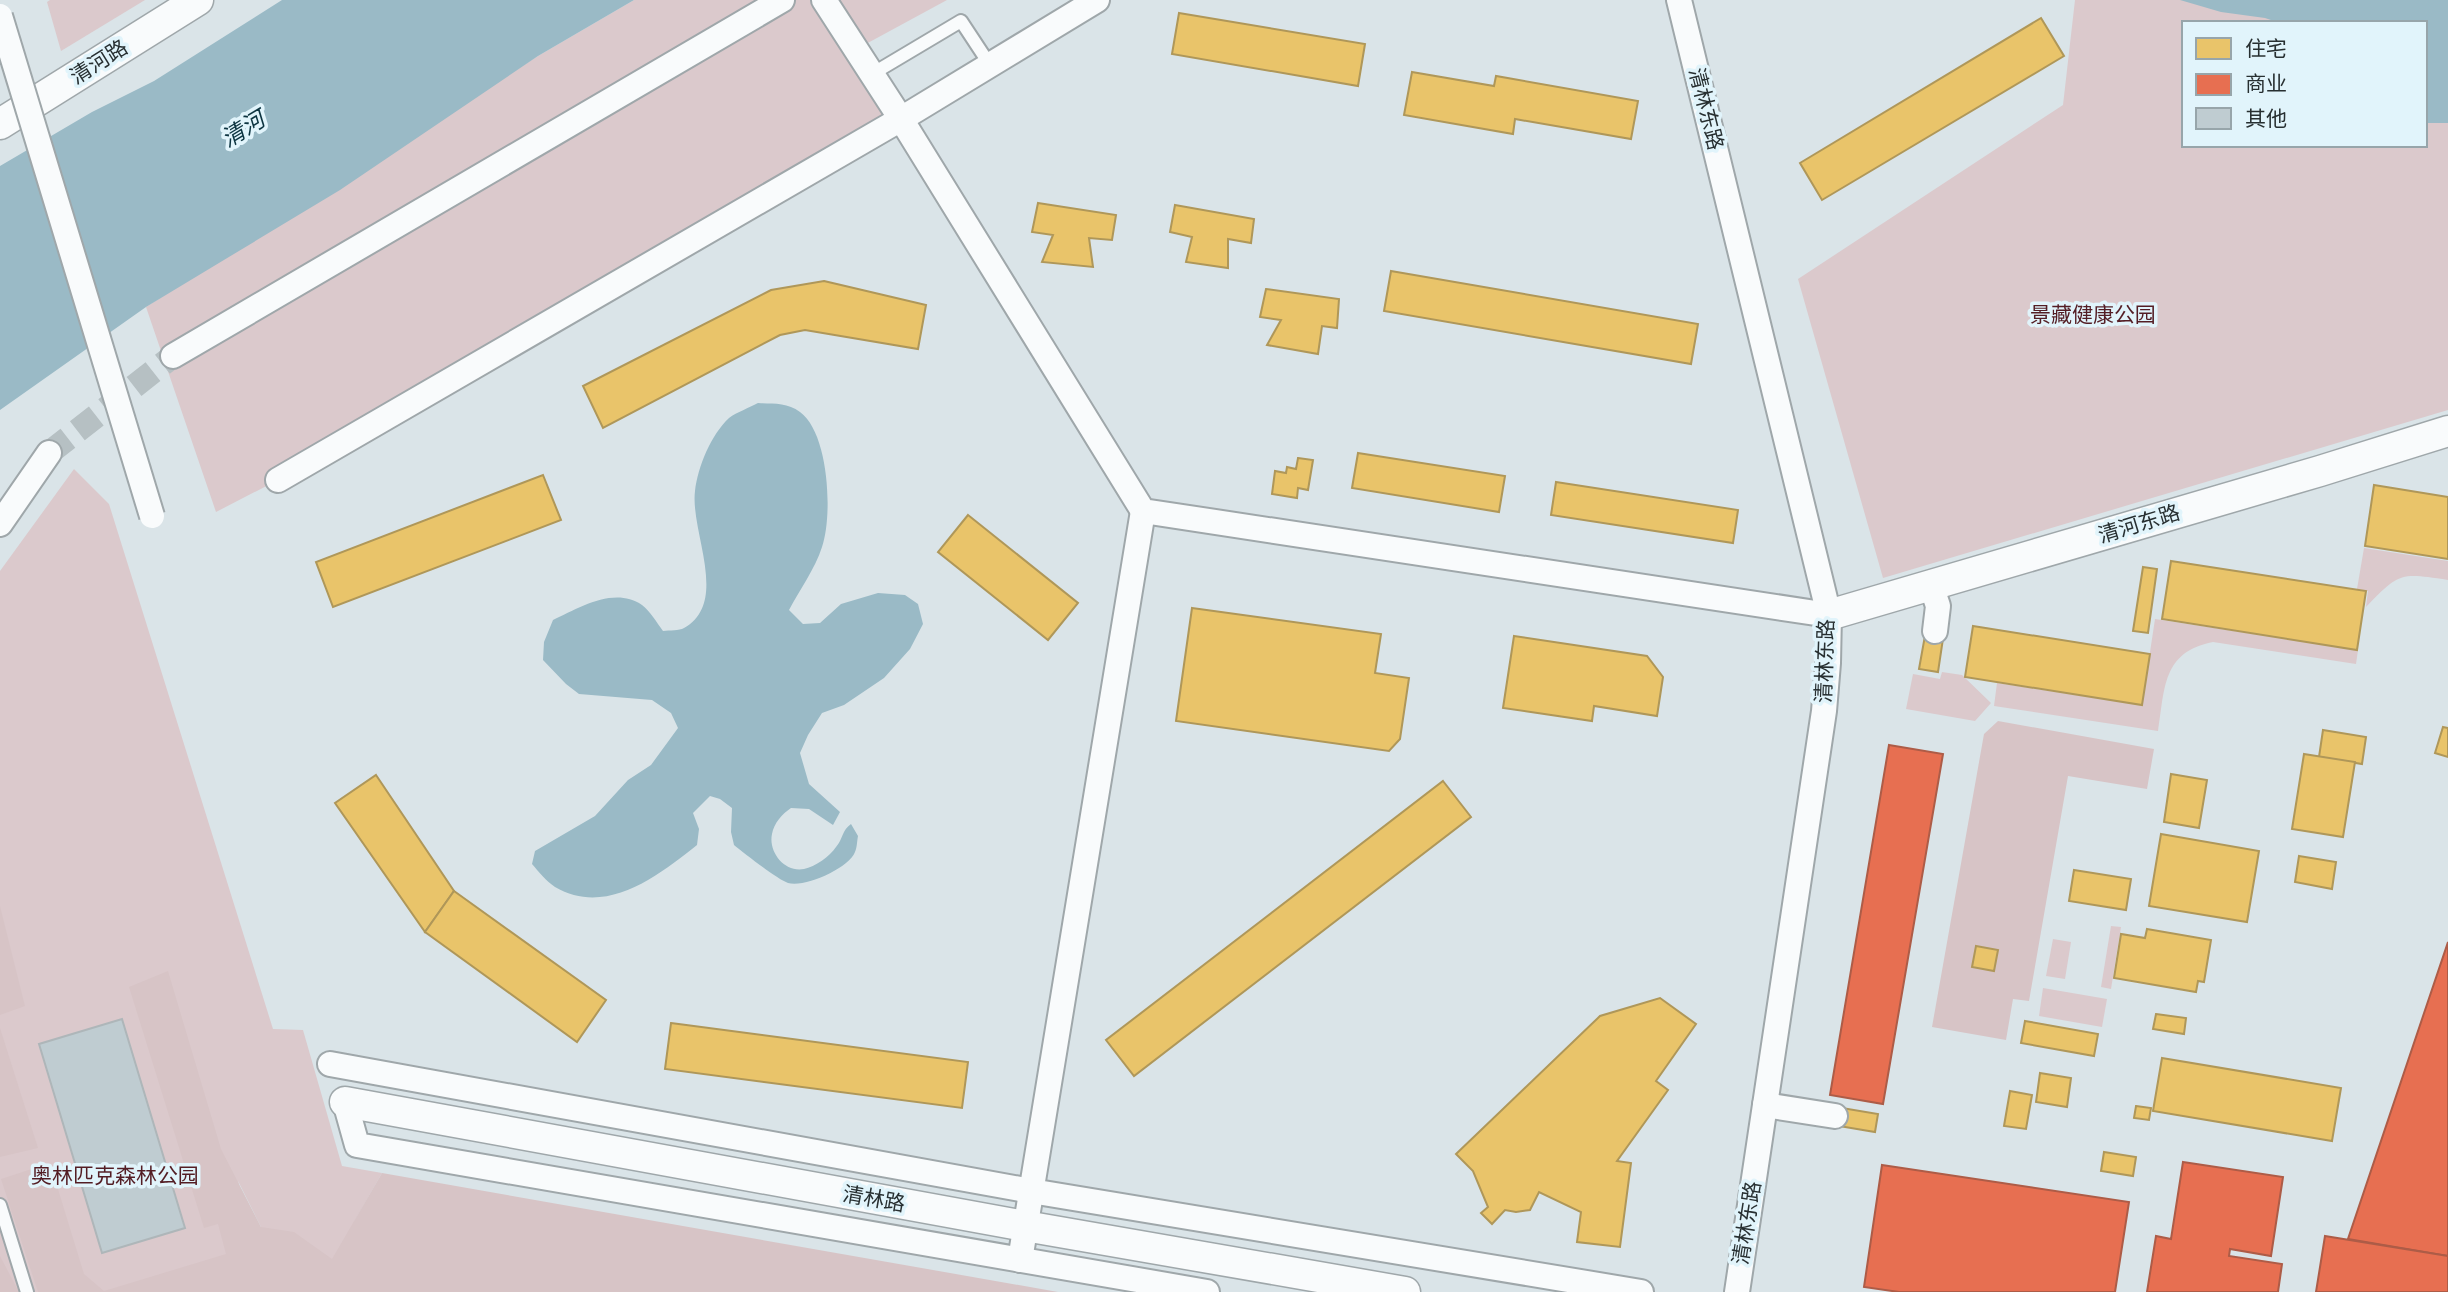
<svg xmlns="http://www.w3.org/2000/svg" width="2448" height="1292" font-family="Cabin,'Noto Sans SC',sans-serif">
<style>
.green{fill:#dbc9cc;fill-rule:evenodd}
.forest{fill:#d7c4c6;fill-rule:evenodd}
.water{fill:#9abac6}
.homes{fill:#e9c46a;stroke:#af9759;stroke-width:2}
.shops{fill:#e76f51;stroke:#ad5c47;stroke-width:2}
.building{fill:#bfccd1;stroke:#aeb6b9;stroke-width:2}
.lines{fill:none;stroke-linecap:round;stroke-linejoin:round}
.minor-tunnel{stroke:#b6c0c3;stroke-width:24;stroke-dasharray:24 12;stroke-linecap:butt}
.service-casing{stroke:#9fa7aa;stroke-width:16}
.minor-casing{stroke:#9fa7aa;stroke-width:28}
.tertiary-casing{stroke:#9fa7aa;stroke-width:33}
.service{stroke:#f9fbfc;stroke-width:12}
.minor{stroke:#f9fbfc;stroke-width:24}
.tertiary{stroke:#f9fbfc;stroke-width:30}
.minor-bridge-casing{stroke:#9fa7aa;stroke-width:28;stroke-linecap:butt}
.minor-bridge{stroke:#f9fbfc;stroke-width:24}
.labels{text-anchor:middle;stroke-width:7;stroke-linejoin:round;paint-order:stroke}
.street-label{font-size:21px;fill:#272f31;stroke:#e1f4fb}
.park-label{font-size:21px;fill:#531d24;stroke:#e1f4fb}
.water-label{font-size:23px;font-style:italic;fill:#0c3440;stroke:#e1f4fb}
</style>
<rect width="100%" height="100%" fill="#dae4e8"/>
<g class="green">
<path d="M50 0H145L61 51 47 2Z"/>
<path d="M634 0H947L853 51 901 119 278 480 216 512 146 307 538 56Z"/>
<path d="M2075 0H2448V410L1883 578 1798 279 2063 105ZM2184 23H2425V145H2184Z"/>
<path d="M74 469 109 504 273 1029 303 1030 342 1166 382 1173 354 1222 974 1292H0V571ZM238 1181 261 1227 260 1264Z"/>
<path d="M2364 548 2448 561V580C2400 573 2400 572 2366 607L2368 591 2357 589Z"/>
<path d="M2155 619 2358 650 2356 664 2213 642C2162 652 2165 688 2158 731L1994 706 1997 683 2142 705Z"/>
<path d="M1942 672 1962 675 1991 703 1975 721 1906 709 1913 674 1940 679Z"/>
<path d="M2111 926 2121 927 2111 989 2101 987Z"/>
<path d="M2053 939 2071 942 2065 979 2046 976Z"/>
<path d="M2043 988 2107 999 2102 1027 2039 1016Z"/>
</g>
<g class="forest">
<path d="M1998 721 2154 749 2147 789 2068 776 2029 1001 2013 999 2006 1040 1932 1027 1984 734ZM1976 946 1997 950 1994 971 1972 967Z"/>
<path d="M0 906 25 1006 0 1015Z"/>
<path d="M168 971 221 1149 261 1227 294 1232 332 1259 382 1173 1058 1292H38L1 1179 50 1163 84 1274 104 1291 226 1254 218 1224 204 1228 129 987Z"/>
<path d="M0 1028 38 1148 0 1157Z"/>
<path d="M0 1256 19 1292H0Z"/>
</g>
<g class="water">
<path d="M282 0H634L538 56 340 190 146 307 0 410V166L92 112 154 81Z"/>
<path d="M2180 0H2448V123H2425V23H2280L2265 18 2221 12Z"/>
<path d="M758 403C773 404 787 402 800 412 829 433 833 515 822 547 815 569 800 589 789 610L803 624 820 623 841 604 878 593 905 595 918 604 923 624 910 649 884 678 844 705 822 713 808 735 800 753 809 784 840 812 833 825 809 809 791 808C782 814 774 823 772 834 768 852 785 873 804 869 815 867 830 856 836 847 843 839 842 830 851 824L858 836C857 841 857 848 855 852 849 868 805 888 788 883 778 880 744 853 734 845L731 832 732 808 720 799 710 796 693 813 699 829 697 845C658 876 606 917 555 887 546 881 539 872 532 864L535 851 595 816 628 780 651 765 678 728 671 713 652 700 579 694 566 684 543 660 544 642 553 620C579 608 614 586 642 605 650 611 657 623 663 631 670 630 679 631 684 628 730 602 690 532 695 491 698 466 711 435 729 418 737 412 749 408 758 403Z"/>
</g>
<g class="homes">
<path d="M1179 13 1365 44 1358 86 1172 54Z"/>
<path d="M2041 18 2064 56 1822 200 1800 163Z"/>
<path d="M1412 72 1494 86 1496 76 1638 101 1631 139 1515 119 1513 134 1404 115Z"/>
<path d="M1038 203 1116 215 1112 240 1089 238 1093 267 1042 262 1053 235 1032 232Z"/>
<path d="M1175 205 1254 219 1251 243 1228 239V268L1186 262 1192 237 1170 232Z"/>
<path d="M1391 271 1698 324 1691 364 1384 311Z"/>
<path d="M824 281 926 305 918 349 805 330 780 335 603 428 583 386 771 290Z"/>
<path d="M1266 289 1339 299 1337 328 1322 326 1318 354 1267 345 1281 320 1260 317Z"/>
<path d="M1358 453 1505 476 1499 512 1352 488Z"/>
<path d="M1298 458 1313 460 1308 490 1298 488 1297 498 1272 494 1275 471 1286 473 1287 467 1296 469Z"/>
<path d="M543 475 561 520 333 607 316 562Z"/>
<path d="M1556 482 1738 510 1733 543 1551 515Z"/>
<path d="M2374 485 2448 497V559L2365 546Z"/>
<path d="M968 515 1078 603 1048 640 938 552Z"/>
<path d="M2171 561 2366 591 2357 650 2162 619Z"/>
<path d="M2143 567 2157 569 2148 633 2133 631Z"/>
<path d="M1192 608 1381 634 1375 673 1409 678 1400 739 1389 751 1176 721Z"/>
<path d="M1973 626 2150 654 2142 705 1965 677Z"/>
<path d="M1926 630 1944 632 1938 672 1919 669Z"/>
<path d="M1514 636 1647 656 1663 677 1657 716 1594 706 1592 721 1503 708Z"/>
<path d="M2443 727 2448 728V757L2435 753Z"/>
<path d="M2323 730 2366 737 2362 764 2319 757Z"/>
<path d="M2304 754 2355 762 2343 837 2292 829Z"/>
<path d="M2171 774 2207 780 2199 828 2164 822Z"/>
<path d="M376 775 454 891 425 932 335 803Z"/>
<path d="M1443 781 1471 817 1134 1076 1106 1040Z"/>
<path d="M2161 834 2259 851 2247 922 2149 906Z"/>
<path d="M2299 856 2336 862 2332 889 2295 882Z"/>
<path d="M2074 870 2131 879 2126 910 2069 901Z"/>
<path d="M454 891 606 1000 577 1042 425 932Z"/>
<path d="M2147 929 2211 940 2204 982 2198 981 2196 992 2114 978 2121 934 2145 938Z"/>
<path d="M1976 946 1998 950 1994 971 1972 967Z"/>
<path d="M1660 998 1696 1024 1656 1081 1668 1090 1617 1161 1631 1163 1620 1247 1577 1242 1581 1212 1539 1192 1530 1210 1516 1212 1505 1210 1492 1224 1481 1213 1488 1207 1473 1171 1456 1154 1600 1016Z"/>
<path d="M2156 1014 2186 1018 2184 1034 2153 1029Z"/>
<path d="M2025 1021 2098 1034 2094 1056 2021 1043Z"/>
<path d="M671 1023 968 1062 962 1108 665 1069Z"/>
<path d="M2162 1058 2341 1088 2332 1141 2153 1111Z"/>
<path d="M2040 1073 2071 1078 2067 1107 2036 1102Z"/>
<path d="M2010 1091 2032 1095 2026 1129 2004 1126Z"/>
<path d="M2136 1106 2151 1108 2149 1120 2134 1118Z"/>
<path d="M1836 1107 1878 1114 1875 1132 1833 1125Z"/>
<path d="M2104 1152 2136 1157 2133 1176 2101 1171Z"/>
</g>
<g class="shops">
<path d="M1889 745 1943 754 1883 1104 1830 1095Z"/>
<path d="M2448 942V1256L2348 1239Z"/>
<path d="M2183 1162 2283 1177 2271 1256 2230 1249 2229 1256 2282 1264 2278 1292H2147L2156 1236 2171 1239Z"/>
<path d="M1882 1165 2129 1202 2115 1292H1899L1864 1287Z"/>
<path d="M2325 1236 2448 1256V1292H2316Z"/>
</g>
<path class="building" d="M122 1019 185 1228 102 1253 39 1044Z"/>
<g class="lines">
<path class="minor-tunnel" d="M49 453 173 356"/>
<defs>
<g id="service">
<path d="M872 74 961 21 990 65"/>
<path d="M0 1205 27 1292"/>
</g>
<g id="minor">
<path d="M824 0 901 119 1143 511 1829 615"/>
<path d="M1679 0 1829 615 1828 663 1824 711 1737 1292"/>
<path d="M173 356 782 0"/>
<path d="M278 480 901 119 1097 0"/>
<path d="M0 524 49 453"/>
<path d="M1935 597 1938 606 1935 631"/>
<path d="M330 1064 1031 1191 1641 1292"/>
<path d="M345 1102 357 1145 1207 1292"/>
<path d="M1765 1105 1835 1116"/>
<path d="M1020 1260 1143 511"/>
</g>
<g id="tertiary">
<path d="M0 124 198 0"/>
<path d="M1829 615 2320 471 2448 431"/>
<path d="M345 1102 1025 1226 1405 1292"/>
</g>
</defs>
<use href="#service" class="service-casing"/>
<use href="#minor" class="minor-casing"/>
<use href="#tertiary" class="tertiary-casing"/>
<use href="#service" class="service"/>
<use href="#minor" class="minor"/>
<use href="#tertiary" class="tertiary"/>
<defs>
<path id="minor-bridge" d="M0 16 152 516"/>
</defs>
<use href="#minor-bridge" class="minor-bridge-casing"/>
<use href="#minor-bridge" class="minor-bridge"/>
</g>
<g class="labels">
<g class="street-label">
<text transform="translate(99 62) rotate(-32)" y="7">清河路</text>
<text transform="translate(1706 109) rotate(76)" y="7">清林东路</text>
<text transform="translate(2139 524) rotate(-17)" y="7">清河东路</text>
<text transform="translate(1825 661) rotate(-88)" y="7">清林东路</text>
<text transform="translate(874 1199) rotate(10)" y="7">清林路</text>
<text transform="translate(1747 1223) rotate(-81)" y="7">清林东路</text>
</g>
<g class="park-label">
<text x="2093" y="322">景藏健康公园</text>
<text x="115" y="1183">奥林匹克森林公园</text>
</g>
<g class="water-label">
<text transform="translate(243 129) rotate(-31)" y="8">清河</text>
</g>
</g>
<rect x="2182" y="21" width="245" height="126" fill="#e1f4fb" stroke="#97a5aa" stroke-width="2"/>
<rect x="2196" y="38" width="35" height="21" fill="#e9c46a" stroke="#97a5aa" stroke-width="2"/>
<text x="2245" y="56" font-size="21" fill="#272f31">住宅</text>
<rect x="2196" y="74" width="35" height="21" fill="#e76f51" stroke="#97a5aa" stroke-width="2"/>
<text x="2245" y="91" font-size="21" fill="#272f31">商业</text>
<rect x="2196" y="108" width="35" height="21" fill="#bfccd1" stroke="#97a5aa" stroke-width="2"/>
<text x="2245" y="126" font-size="21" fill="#272f31">其他</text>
</svg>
